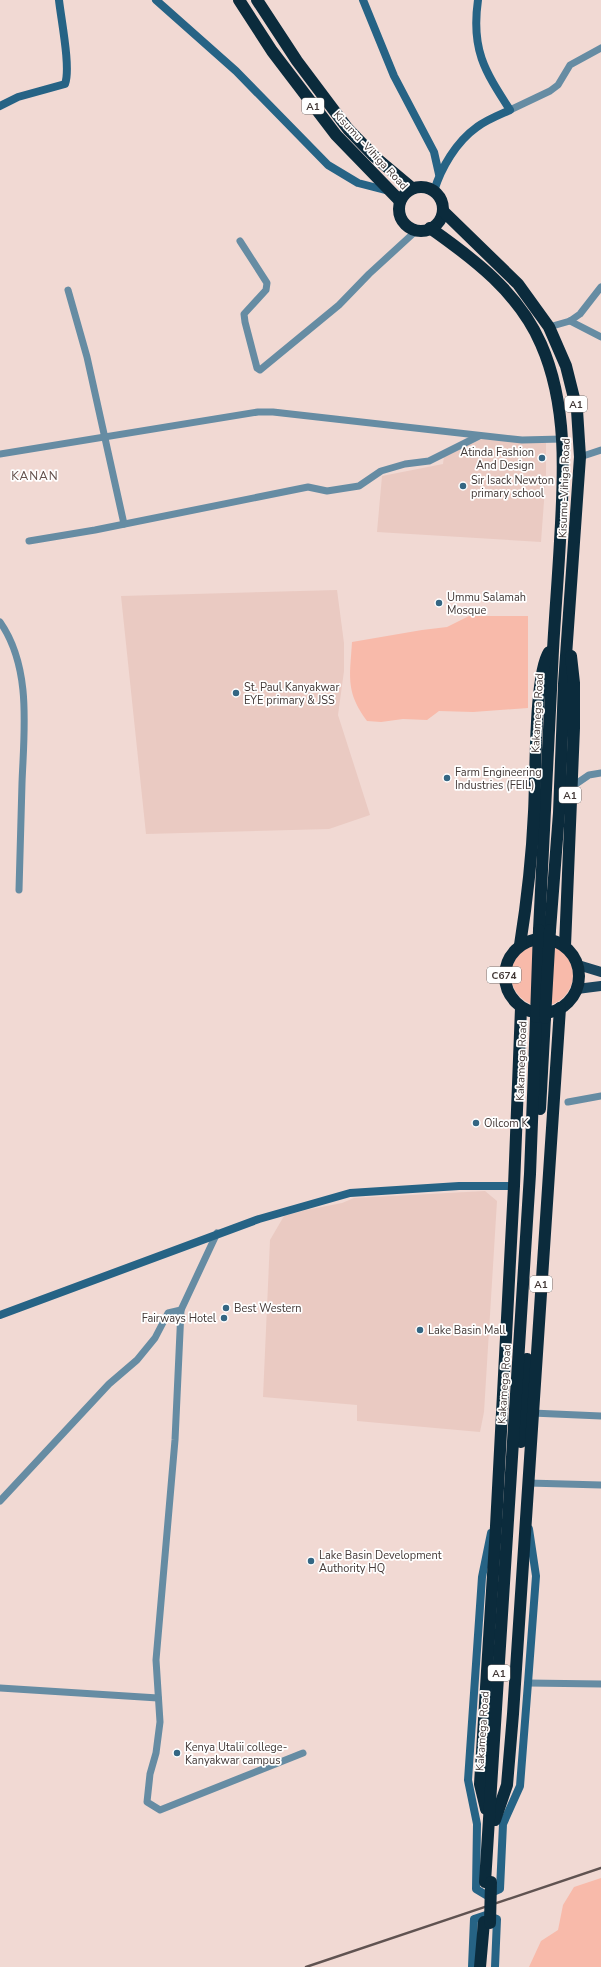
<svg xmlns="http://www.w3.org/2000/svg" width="601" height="1967" font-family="'Nunito Sans',sans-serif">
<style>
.built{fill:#eacac2}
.green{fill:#f8baaa}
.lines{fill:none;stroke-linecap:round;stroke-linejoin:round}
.street{stroke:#668ca3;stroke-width:7}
.secondary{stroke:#266385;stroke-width:8}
.primary{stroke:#1a445c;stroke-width:10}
.highway{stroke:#0b2b3c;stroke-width:12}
.rail{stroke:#605351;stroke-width:2.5}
.highway-bridge{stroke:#0b2b3c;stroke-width:12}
.poi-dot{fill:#346683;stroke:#fff;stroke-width:1.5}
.labels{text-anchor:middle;stroke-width:3.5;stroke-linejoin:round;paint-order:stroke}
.shield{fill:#fff;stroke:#7b7472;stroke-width:1}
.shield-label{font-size:10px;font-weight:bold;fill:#423836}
.street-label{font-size:11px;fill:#423836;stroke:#fff}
.poi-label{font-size:11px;fill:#423836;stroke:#fff;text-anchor:start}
.neighbourhood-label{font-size:12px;letter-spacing:1px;fill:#634f4a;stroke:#fff}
</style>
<rect width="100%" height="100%" fill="#f1d9d3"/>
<g class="built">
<path d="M482 439 546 443V474L541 542 377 532 382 476 443 464 444 456Z"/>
<path d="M337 590 344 643V671L338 715 370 815 329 829 146 834 121 596Z"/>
<path d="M485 1191 497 1201 484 1412 480 1432 357 1421V1405L263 1397 270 1240 284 1216 306 1210 342 1203 354 1198Z"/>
</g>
<g class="green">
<path d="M469 616H528V708L473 712 439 711 427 720 403 719 381 722 367 721C345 691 350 677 352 642L422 630 447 627Z"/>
<circle cx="542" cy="975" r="31"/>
<path d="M601 1878V1967H529L541 1941 558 1930 563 1905 574 1887Z"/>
</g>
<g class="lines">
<g class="street">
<path d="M510 110 550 91 558 85 570 65 601 48"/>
<path d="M240 241 267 283 266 290 244 314 245 322 257 368 260 370 339 305 369 274 417 230"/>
<path d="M68 290 87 357 124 524"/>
<path d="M570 321 601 337"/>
<path d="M549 327 570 321 580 314 601 287"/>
<path d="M0 454 258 412H273L522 440 562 439"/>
<path d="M580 457 601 450"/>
<path d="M29 541 95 530 308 487 327 491 359 486 381 471 405 464 429 461 479 436"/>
<path d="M0 622C32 668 24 730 22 783 21 819 20 854 19 890"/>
<path d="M570 788 589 775 601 773"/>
<path d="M568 1102 601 1096"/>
<path d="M217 1233 181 1310 175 1440 156 1660 160 1722 156 1753 150 1774 147 1802 160 1810 303 1753"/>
<path d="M532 1413 601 1416"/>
<path d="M528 1483 601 1485"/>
<path d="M0 1501 109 1384 137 1360 155 1338 168 1313 181 1310"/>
<path d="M528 1683 601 1684"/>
<path d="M0 1688 158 1698"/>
</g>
<g class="secondary">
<path d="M156 0 236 71 328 165 358 183 389 191"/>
<path d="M363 0 394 76 434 152 439 174"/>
<path d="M0 106 18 97 65 84C71 68 61 19 59 0"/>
<path d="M434 191C441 168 456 142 477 127 486 120 499 115 510 110 484 70 471 49 478 0"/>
<path d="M0 1315 259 1219 350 1193 459 1186H514"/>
<path d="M491 1533 482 1577 468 1780 477 1824 476 1889 486 1895 500 1889 503 1824 520 1786 528 1683 536 1576 529 1529"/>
<path d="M472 1967 474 1919 486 1915 497 1919 495 1967"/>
</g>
<g class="primary">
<path d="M578 965 601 972"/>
<path d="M577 989 601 986"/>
</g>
<g class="highway">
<path d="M239 0 272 51 336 135 400 201"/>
<path d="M257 0 297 61 348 129 375 157 412 188"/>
<circle cx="421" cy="209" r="22"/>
<path d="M443 211 518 284 549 327 566 366 577 410 580 457 564 684 559 813 550 930"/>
<path d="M430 228C474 259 519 293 541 344 568 405 564 476 560 541 558 578 555 614 553 650 548 743 544 837 539 930"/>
<circle cx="542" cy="976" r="37"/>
<path d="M520 945C527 901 532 856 534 812 536 779 534 675 549 652"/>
<path d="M565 946 574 728V683L571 656"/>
<path d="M540 1109 545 1018"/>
<path d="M521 1442 527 1359"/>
<path d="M486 1809 480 1784 496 1526 514 1186 521 1008"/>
<path d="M495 1820 507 1785 513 1714 560 1008"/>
<path d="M485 1882 530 1174 536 1017"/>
<path d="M480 1967 484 1922"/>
</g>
<path class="rail" d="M306 1967 601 1868"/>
<g class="highway-bridge">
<path d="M536 1017 539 930"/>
<path d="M545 1018 550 930"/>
<path d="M490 1923 491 1882"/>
</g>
</g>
<g class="poi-dot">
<circle cx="542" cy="458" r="4"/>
<circle cx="463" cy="486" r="4"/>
<circle cx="439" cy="603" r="4"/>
<circle cx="236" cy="693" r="4"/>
<circle cx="447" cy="778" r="4"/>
<circle cx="476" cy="1123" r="4"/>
<circle cx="226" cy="1308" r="4"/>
<circle cx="224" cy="1318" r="4"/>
<circle cx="420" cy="1330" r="4"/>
<circle cx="311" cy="1561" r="4"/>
<circle cx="177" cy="1753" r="4"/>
</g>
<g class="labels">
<g class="shield">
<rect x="302" y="98" width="22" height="16" rx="3"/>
<rect x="565" y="396" width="22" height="16" rx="3"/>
<rect x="559" y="787" width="22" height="16" rx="3"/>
<rect x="487" y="967" width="34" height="16" rx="3"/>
<rect x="530" y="1276" width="22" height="16" rx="3"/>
<rect x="488" y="1665" width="22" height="16" rx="3"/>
</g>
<g class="shield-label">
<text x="313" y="110">A1</text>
<text x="576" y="408">A1</text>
<text x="570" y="799">A1</text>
<text x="504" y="979">C674</text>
<text x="541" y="1288">A1</text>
<text x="499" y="1677">A1</text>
</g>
<g class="street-label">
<text transform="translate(371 150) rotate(47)" y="4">Kisumu -Vihiga Road</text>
<text transform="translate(564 488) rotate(-88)" y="4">Kisumu-Vihiga Road</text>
<text transform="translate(537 713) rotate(-87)" y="4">Kakamega Road</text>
<text transform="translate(521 1061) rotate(-88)" y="4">Kakamega Road</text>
<text transform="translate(504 1384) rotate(-86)" y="4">Kakamega Road</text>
<text transform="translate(482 1731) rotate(-86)" y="4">Kakamega Road</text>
</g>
<g class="poi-label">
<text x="534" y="456" text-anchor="end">Atinda Fashion<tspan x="534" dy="13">And Design</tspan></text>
<text x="471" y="484">Sir Isack Newton<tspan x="471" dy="13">primary school</tspan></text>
<text x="447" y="601">Ummu Salamah<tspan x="447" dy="13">Mosque</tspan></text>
<text x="244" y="691">St. Paul Kanyakwar<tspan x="244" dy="13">EYE primary &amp; JSS</tspan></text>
<text x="455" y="776">Farm Engineering<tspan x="455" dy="13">Industries (FEIL)</tspan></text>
<text x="484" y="1127">Oilcom K</text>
<text x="234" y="1312">Best Western</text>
<text x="216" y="1322" text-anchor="end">Fairways Hotel</text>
<text x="428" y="1334">Lake Basin Mall</text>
<text x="319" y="1559">Lake Basin Development<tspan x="319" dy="13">Authority HQ</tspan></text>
<text x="185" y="1751">Kenya Utalii college-<tspan x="185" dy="13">Kanyakwar campus</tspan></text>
</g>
<g class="neighbourhood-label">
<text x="35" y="480">KANAN</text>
</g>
</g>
</svg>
